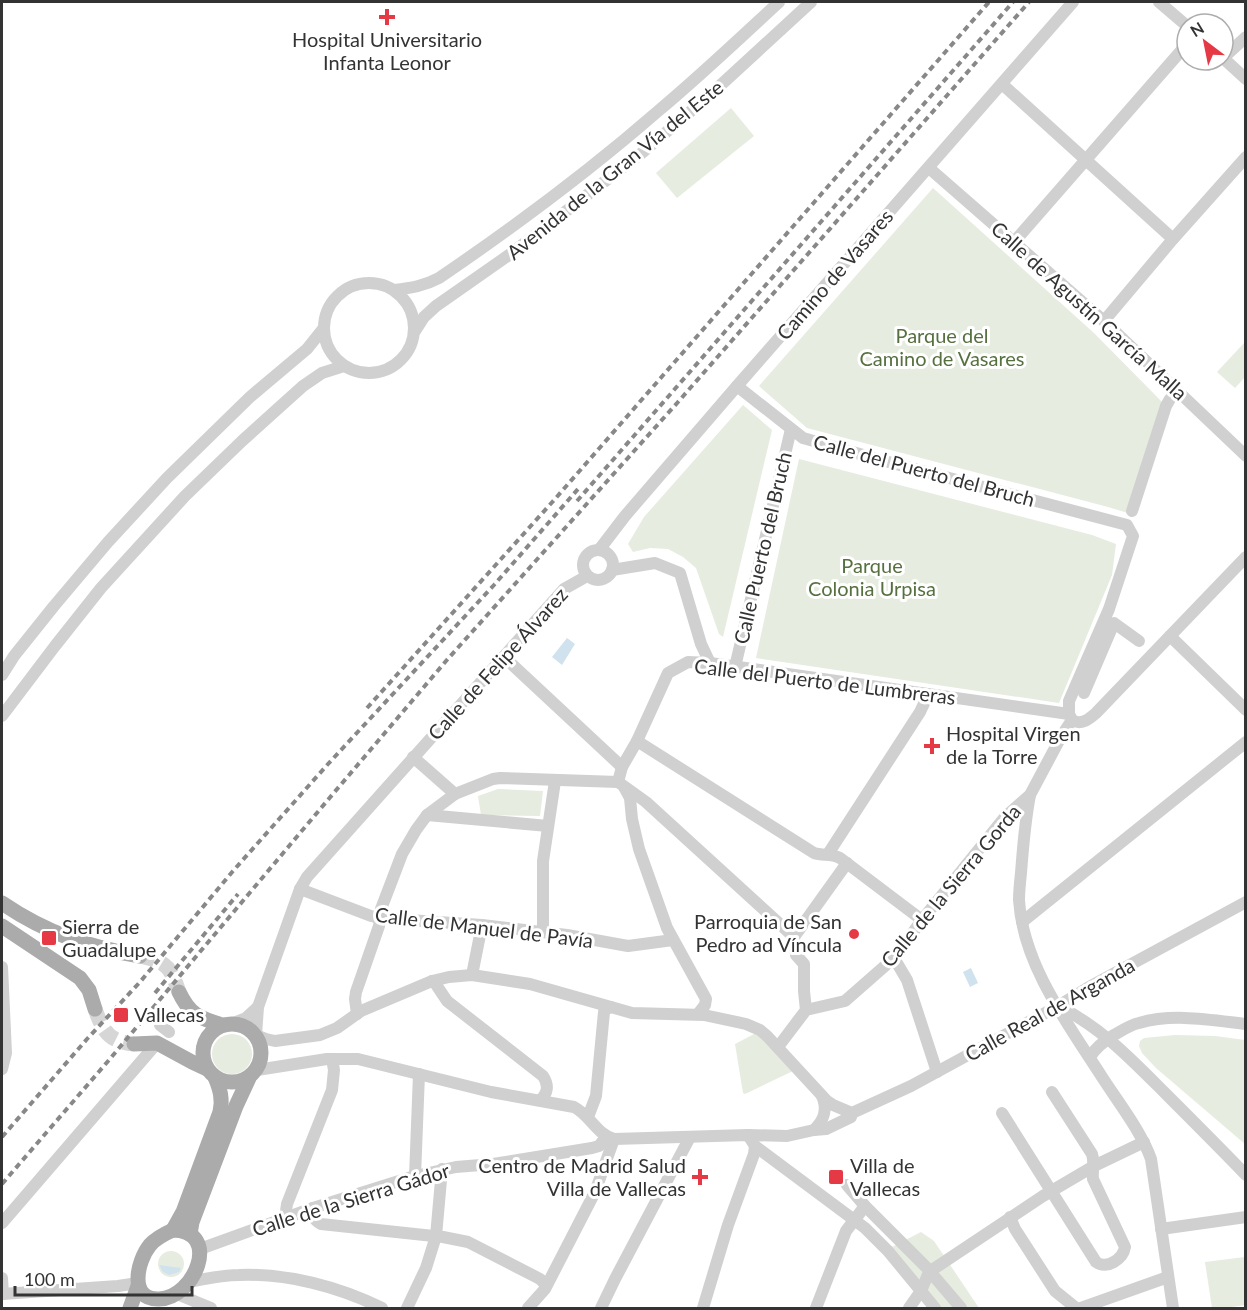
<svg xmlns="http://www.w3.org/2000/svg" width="1247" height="1310" font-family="Lato,sans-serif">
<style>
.green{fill:#e6ecdf}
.water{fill:#cfe2ee}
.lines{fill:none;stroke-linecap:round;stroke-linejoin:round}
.major-tunnel{stroke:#d6d6d6;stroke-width:15;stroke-dasharray:15 8;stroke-linecap:butt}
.minor{stroke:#d0d0d0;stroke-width:12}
.major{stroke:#ababab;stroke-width:15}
.rail{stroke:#888;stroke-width:4;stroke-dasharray:6 4.5;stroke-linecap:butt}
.poi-dot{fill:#e63946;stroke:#fff;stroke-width:2}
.labels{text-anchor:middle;stroke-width:6;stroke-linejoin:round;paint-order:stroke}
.poi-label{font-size:20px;fill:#333;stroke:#fff;text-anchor:start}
.street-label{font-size:20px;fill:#333;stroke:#fff}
.park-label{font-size:20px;fill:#56703f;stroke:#fff}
</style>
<rect width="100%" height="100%" fill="#fff"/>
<g class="green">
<path d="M731 108 754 136 677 198 656 173Z"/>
<path d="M933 188 1094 333 1166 406 1131 514 1108 507 807 428 759 386Z"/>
<path d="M1245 342V377L1235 388 1217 372Z"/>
<path d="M743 405 772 430 723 637 719 634 696 568 683 557 668 549 650 548 633 552 628 544 644 517Z"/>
<path d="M799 459 1092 535 1116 544 1112 575 1059 703 756 658Z"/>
<path d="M498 789 543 791 540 816 481 815 478 796Z"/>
<path d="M758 1032 793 1071 745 1094 743 1093 735 1044Z"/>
<circle cx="232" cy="1054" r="20"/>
<path d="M1175 1035 1215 1036 1245 1040V1144L1156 1068 1142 1053 1139 1046 1140 1041 1144 1038Z"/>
<path d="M921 1232 934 1241 979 1308H935L892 1247Z"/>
<circle cx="171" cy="1264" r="13"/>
<path d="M1245 1257V1305L1225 1308H1212L1205 1262Z"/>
</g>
<g class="water">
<path d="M567 638 575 644 562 665 552 657Z"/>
<path d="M971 968 978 983 970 987 963 972Z"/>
<path d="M159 1265 181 1268 179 1272 169 1275 163 1272Z"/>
</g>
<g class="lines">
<g class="major-tunnel">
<path d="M140 956C167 962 170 966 179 992"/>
<path d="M95 1009C103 1031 109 1042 134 1044"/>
</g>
<g class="minor">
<path d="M1159 2 1187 26"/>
<path d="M1223 58 1246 37"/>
<path d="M1223 58 1246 79"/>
<path d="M1002 84 1173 239"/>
<path d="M929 168 1104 321 1246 456"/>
<path d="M1014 242 1187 44"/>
<circle cx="369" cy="328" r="45"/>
<path d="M394 290C411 288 424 286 439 278 514 227 588 172 657 112 699 77 739 39 779 2"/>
<path d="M1104 321 1173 239 1246 157"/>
<path d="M415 331 424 317 436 306 509 255 643 152 711 94 811 2"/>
<path d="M737 386 803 438 881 460 1127 525 1133 536 1109 609 1069 701V714L1072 720 1062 735 1030 795 1005 817 922 920 894 958 845 1001 806 1010 778 1047"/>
<path d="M1132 511 1166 406 1170 399"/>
<circle cx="598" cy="565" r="15"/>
<path d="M599 550 625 516 737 386 1073 2"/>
<path d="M612 570 655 563 680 573 701 644 710 663"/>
<path d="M1170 636 1246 710"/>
<path d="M504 657 622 767"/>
<path d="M735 667 791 429"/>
<path d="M2 675 14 656 54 606 108 542 167 478 250 397 307 349 323 329"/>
<path d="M1084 693 1114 623 1139 641"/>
<path d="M2 716 55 646 101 588 185 496 242 441 303 386 322 373 344 366"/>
<path d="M1072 720C1081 726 1089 719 1096 713L1246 557"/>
<path d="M637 741 814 853C823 856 831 853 840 858L922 920"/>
<path d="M413 757 455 794"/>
<path d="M618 782 622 767 637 741 668 673 688 662 710 663 1069 714"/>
<path d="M624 787 630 798 632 819 639 849 667 928 706 999 705 1005 698 1014"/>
<path d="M1030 795C1025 821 1023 846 1021 873 1020 882 1019 891 1019 900 1023 965 1068 1024 1102 1077 1118 1102 1141 1131 1151 1159L1173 1308"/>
<path d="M427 815 548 826"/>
<path d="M828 854 920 712 928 695"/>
<path d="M300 889 371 916 380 918 482 925 567 935 628 946 673 940"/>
<path d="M1022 922 1246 742"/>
<path d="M543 932V861L555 781"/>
<path d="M894 958 907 980 937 1072"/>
<path d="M2 967 6 1053 2 1069"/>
<path d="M472 975 482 925"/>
<path d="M432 981 435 983 447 1001 543 1076C549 1085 548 1094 540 1100"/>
<path d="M1058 1006C1101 1027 1132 1060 1165 1093 1192 1120 1219 1147 1246 1175"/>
<path d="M806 1010 804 991V964L796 955 794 937 847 863"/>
<path d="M357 1014 355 999 356 992 379 926 381 909 402 854 416 830 427 815 455 794 493 779 500 778 618 782 621 784 646 802 794 937"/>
<path d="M231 1024 246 1018 258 1007"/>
<path d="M160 1025 169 1032"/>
<path d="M256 1035 266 1039 275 1041 320 1035 337 1028 361 1011 432 981 449 977 472 975 530 984 632 1013 704 1015 746 1024 760 1030 767 1036 827 1101 833 1105 852 1113"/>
<path d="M256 1035 258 1007 300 889 307 877 564 589 587 576"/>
<path d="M1090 1057C1096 1047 1104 1041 1114 1035 1121 1031 1130 1025 1139 1023 1173 1013 1211 1020 1246 1024"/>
<path d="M257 1070 327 1059H358L491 1092 574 1107C590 1115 596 1134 614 1139L748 1135 787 1136 814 1130 826 1129 851 1117 852 1113 911 1086 1058 1006 1089 987 1246 902"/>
<path d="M1002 1113 1096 1262C1107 1270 1123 1259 1125 1247L1093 1179C1092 1170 1095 1163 1092 1154L1052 1092"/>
<path d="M588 1117 596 1096 604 1012 605 1010 611 1007"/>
<path d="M814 1130C824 1120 828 1110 822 1096"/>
<path d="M748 1135 755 1146 865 1228 888 1251 935 1308"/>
<path d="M415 1176 419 1074"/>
<path d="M847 1185 865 1206 927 1268 961 1308"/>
<path d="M313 1208C312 1216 314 1220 321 1224L443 1237 468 1242 540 1279 546 1285"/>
<path d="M1010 1217 1015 1229 1055 1291 1076 1308"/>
<path d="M285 1218 287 1204 332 1090 334 1070 332 1059"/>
<path d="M2 1223 157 1043"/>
<path d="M1161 1229 1246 1217"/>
<path d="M200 1249 313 1208 415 1176 456 1167 493 1164 592 1148 599 1146 606 1137"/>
<path d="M2 1278 3 1294"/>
<path d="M189 1282C205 1279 222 1275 239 1275 288 1273 339 1287 382 1308"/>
<path d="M2 1294 118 1286 138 1283"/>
<path d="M177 1294 211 1308"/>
<path d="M407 1308 426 1268 436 1236 442 1169"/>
<path d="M528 1308 545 1289 595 1192 614 1139"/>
<path d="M601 1308 615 1279 690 1137"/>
<path d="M703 1308 728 1225 754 1154 755 1146"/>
<path d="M816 1308 846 1231 865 1206"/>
<path d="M909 1308 921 1291 929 1272 1043 1196 1094 1166 1144 1142"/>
<path d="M1081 1308 1168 1277"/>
</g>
<g class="major">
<path d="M2 903C46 933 88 947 140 956"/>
<path d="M2 926 80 978 89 990 95 1009"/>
<path d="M179 992C190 1015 199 1018 222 1025"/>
<circle cx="232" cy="1053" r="29"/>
<path d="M134 1044 157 1043 192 1062 207 1069"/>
<path d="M173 1230C222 1231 195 1298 159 1299 128 1300 137 1261 150 1245 156 1238 164 1234 173 1230Z"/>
<path d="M173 1230 183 1212 220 1112C223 1099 220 1089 215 1077"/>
<path d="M190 1234 192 1222 236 1106 249 1078"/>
<path d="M130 1308 138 1286"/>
</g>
<g class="rail">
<path d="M577 501 1013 2"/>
<path d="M367 708 555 499 989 2"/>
<path d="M155 993 238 894"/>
<path d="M2 1137 87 1039 140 982 233 871 328 764 494 585 578 489"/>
<path d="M2 1184 109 1060 332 795 446 661 678 402 1029 2"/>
</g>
</g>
<g class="poi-dot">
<path d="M384 8h6v6h6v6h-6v6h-6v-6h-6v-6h6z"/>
<path d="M929 737h6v6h6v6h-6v6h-6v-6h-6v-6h6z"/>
<circle cx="854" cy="934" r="6"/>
<rect x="41" y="930" width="16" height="16" rx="3"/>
<rect x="113" y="1007" width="16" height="16" rx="3"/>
<path d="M697 1168h6v6h6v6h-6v6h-6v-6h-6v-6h6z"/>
<rect x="828" y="1169" width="16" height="16" rx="3"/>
</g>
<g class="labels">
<g class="poi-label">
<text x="387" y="47" text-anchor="middle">Hospital Universitario<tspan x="387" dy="23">Infanta Leonor</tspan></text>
<text x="946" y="741">Hospital Virgen<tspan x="946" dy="23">de la Torre</tspan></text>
<text x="842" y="929" text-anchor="end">Parroquia de San<tspan x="842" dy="23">Pedro ad Víncula</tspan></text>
<text x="62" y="934">Sierra de<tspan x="62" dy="23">Guadalupe</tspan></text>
<text x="134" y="1022">Vallecas</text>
<text x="686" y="1173" text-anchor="end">Centro de Madrid Salud<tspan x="686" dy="23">Villa de Vallecas</tspan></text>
<text x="850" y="1173">Villa de<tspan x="850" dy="23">Vallecas</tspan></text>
</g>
<g class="street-label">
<text transform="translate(615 170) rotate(-39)" y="7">Avenida de la Gran Vía del Este</text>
<text transform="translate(835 275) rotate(-49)" y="7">Camino de Vasares</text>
<text transform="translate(1089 311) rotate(42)" y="7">Calle de Agustín García Malla</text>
<text transform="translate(924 471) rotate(15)" y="7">Calle del Puerto del Bruch</text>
<text transform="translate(763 548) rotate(-77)" y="7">Calle Puerto del Bruch</text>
<text transform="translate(498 664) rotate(-48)" y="7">Calle de Felipe Álvarez</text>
<text transform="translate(825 682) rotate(7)" y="7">Calle del Puerto de Lumbreras</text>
<text transform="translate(951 886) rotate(-50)" y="7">Calle de la Sierra Gorda</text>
<text transform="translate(484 928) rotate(7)" y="7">Calle de Manuel de Pavía</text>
<text transform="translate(1050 1010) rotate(-29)" y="7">Calle Real de Arganda</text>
<text transform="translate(351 1200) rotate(-17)" y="7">Calle de la Sierra Gádor</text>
</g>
<g class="park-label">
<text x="942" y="343">Parque del<tspan x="942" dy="23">Camino de Vasares</tspan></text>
<text x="872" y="573">Parque<tspan x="872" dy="23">Colonia Urpisa</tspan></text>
</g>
</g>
<rect width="1247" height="1310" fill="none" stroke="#333333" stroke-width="6"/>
<g transform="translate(1205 42) rotate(328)"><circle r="28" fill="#ffffff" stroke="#adadad" stroke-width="1.5"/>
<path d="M0-4.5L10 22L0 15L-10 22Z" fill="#e63946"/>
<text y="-9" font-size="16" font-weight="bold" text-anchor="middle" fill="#333333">N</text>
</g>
<path d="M15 1286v9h177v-9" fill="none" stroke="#333333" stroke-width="3"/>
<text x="24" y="1286" font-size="18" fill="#333333" stroke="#ffffff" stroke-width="4.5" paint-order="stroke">100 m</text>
</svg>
